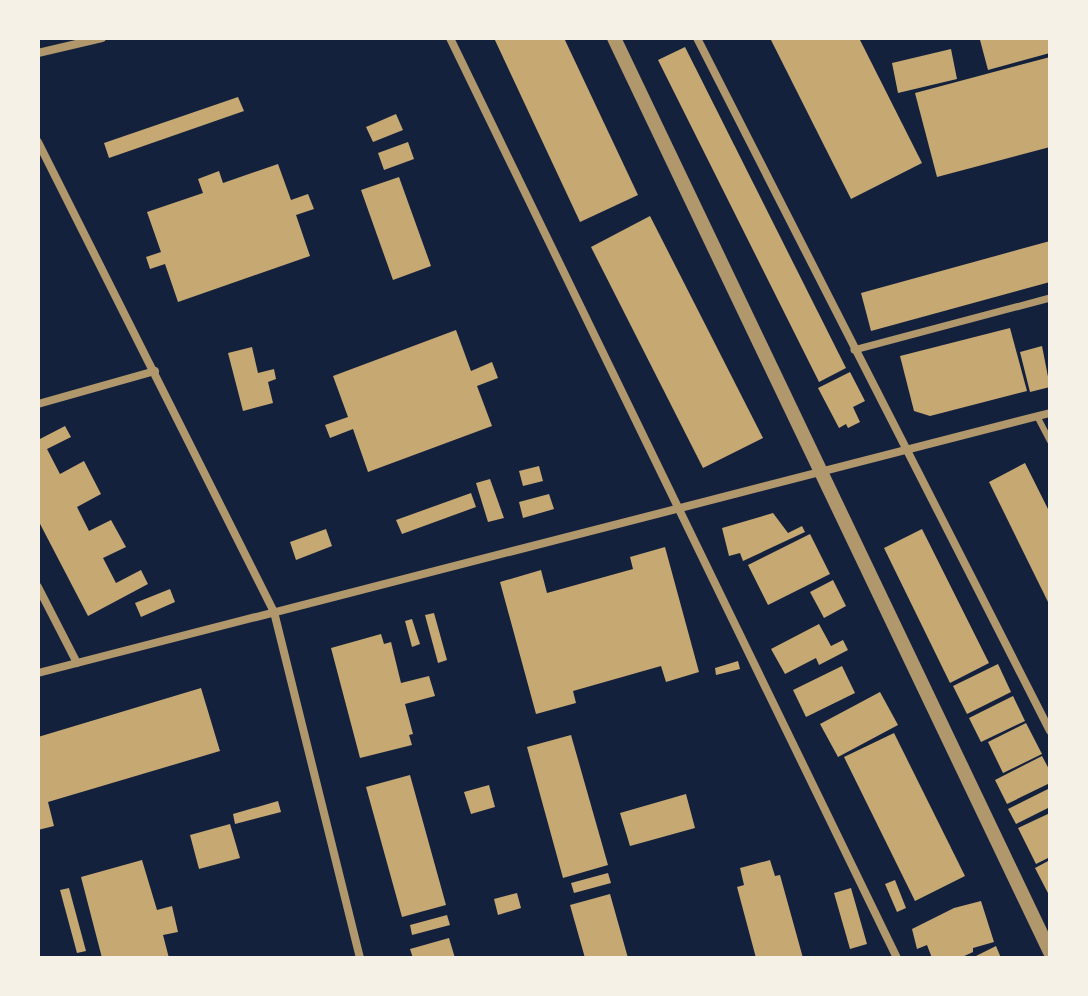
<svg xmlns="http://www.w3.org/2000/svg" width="1088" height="996" font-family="Signika,sans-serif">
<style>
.building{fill:#c6a872}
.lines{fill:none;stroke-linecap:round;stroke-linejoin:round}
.service{stroke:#b1986c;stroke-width:6}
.pedestrian{stroke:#b1986c;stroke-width:7}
.minor{stroke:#b1986c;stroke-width:8}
.tertiary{stroke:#b1986c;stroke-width:14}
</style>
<rect width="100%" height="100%" fill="#14213d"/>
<g class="building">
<path d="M494 38H564L638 195 580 222Z"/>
<path d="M770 38H859L922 163 851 199Z"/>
<path d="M987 38H1050V53L988 70 980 40Z"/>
<path d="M685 47 846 368 819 382 658 60Z"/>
<path d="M951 49 957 79 898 93 892 63Z"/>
<path d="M1050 57V147L937 177 915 93Z"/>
<path d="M238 97 244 111 109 158 104 143Z"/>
<path d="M396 114 403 130 373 142 366 127Z"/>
<path d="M408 142 414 159 384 170 378 153Z"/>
<path d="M278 164 291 200 308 194 314 209 296 215 310 256 178 302 165 264 150 269 146 257 161 252 147 212 203 193 198 179 219 171 223 183Z"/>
<path d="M399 177 431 266 393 280 361 190Z"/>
<path d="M650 216 763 438 703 468 591 247Z"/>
<path d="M1050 241V282L871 331 861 293Z"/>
<path d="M1010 328 1027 391 930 416 914 411 900 356Z"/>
<path d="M456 330 471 371 492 362 498 378 477 386 492 426 368 472 353 429 330 438 325 425 348 417 333 376Z"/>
<path d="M1042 346 1050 387 1030 392 1020 352Z"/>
<path d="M252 347 258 373 274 369 276 379 268 382 273 403 243 411 228 353Z"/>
<path d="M850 372 865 401 853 407 860 422 848 428 846 424 839 428 818 388Z"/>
<path d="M65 426 71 437 47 449 60 474 84 461 101 494 77 507 89 531 111 520 126 547 103 558 116 583 141 570 148 584 88 616 38 520V440Z"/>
<path d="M1025 463 1050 513V606L989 482Z"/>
<path d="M539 466 543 481 523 486 519 471Z"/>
<path d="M490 479 504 518 488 522 476 483Z"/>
<path d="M471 493 476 507 402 534 396 520Z"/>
<path d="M549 494 554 509 523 518 519 502Z"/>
<path d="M773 513 788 533 802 526 805 532 743 561 740 553 729 556 722 528Z"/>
<path d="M326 529 332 546 296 560 290 542Z"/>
<path d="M922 529 989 663 950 683 884 548Z"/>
<path d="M810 534 830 574 768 605 748 565Z"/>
<path d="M665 547 699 672 666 682 661 666 573 691 576 703 536 714 500 582 541 570 547 593 633 569 630 557Z"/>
<path d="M833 580 846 606 824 618 810 592Z"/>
<path d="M170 589 175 602 141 617 135 603Z"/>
<path d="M434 613 447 660 438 663 425 615Z"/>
<path d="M412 619 420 644 412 647 405 621Z"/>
<path d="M819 624 831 646 843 640 848 650 819 665 816 658 785 674 771 649Z"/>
<path d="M381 634 384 644 391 642 401 683 429 676 435 696 405 704 413 734 409 735 412 745 360 758 331 648Z"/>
<path d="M738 661 740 669 716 675 715 668Z"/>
<path d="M998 664 1011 692 967 714 953 686Z"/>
<path d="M842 666 855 693 806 717 793 690Z"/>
<path d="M201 688 220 751 48 802 54 826 38 830V737Z"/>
<path d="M880 692 898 725 838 757 820 724Z"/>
<path d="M1013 696 1025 721 981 742 969 718Z"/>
<path d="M1026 723 1042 754 1003 773 988 742Z"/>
<path d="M894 733 965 876 915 901 844 757Z"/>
<path d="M571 735 608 865 563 878 527 747Z"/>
<path d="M1042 756 1050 771V783L1007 804 995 780Z"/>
<path d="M410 775 446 905 402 917 366 787Z"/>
<path d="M489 785 495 807 471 814 464 792Z"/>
<path d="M1050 788V807L1016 824 1008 809Z"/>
<path d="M686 794 695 828 630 846 620 813Z"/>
<path d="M278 801 281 812 235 824 233 814Z"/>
<path d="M1050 813V857L1036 864 1018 828Z"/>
<path d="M230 824 240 858 199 869 190 835Z"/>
<path d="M142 860 157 910 172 906 178 932 163 935 169 958H102L81 877Z"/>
<path d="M770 860 775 876 780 875 803 958H756L737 887 744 885 740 868Z"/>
<path d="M1050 860V897L1035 868Z"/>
<path d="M608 873 611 883 574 893 571 883Z"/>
<path d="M895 880 906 908 897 912 885 884Z"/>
<path d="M69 888 86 951 77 953 60 890Z"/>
<path d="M851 888 867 944 850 949 834 893Z"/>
<path d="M517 893 521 908 498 915 494 899Z"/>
<path d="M610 894 628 958H585L570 905Z"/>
<path d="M981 901 994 942 973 948V952L960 958H932L927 945 917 949 912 929 954 908Z"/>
<path d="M447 915 450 925 412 935 410 925Z"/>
<path d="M449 938 455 958H413L410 949Z"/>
<path d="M996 946 1001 958H972Z"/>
</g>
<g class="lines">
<path class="service" d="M1037 416 1050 441"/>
<path class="pedestrian" d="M854 350 1050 298"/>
<g class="minor">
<path d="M450 38 897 958"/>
<path d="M697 38 1050 731"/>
<path d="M38 53 102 38"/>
<path d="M38 142 274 612 360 958"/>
<path d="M38 404 155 371"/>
<path d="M38 587 77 663"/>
<path d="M38 673 1050 413"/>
</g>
<path class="tertiary" d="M614 38 1050 952"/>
</g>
<rect width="1088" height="996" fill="none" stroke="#f6f1e7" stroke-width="80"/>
</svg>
